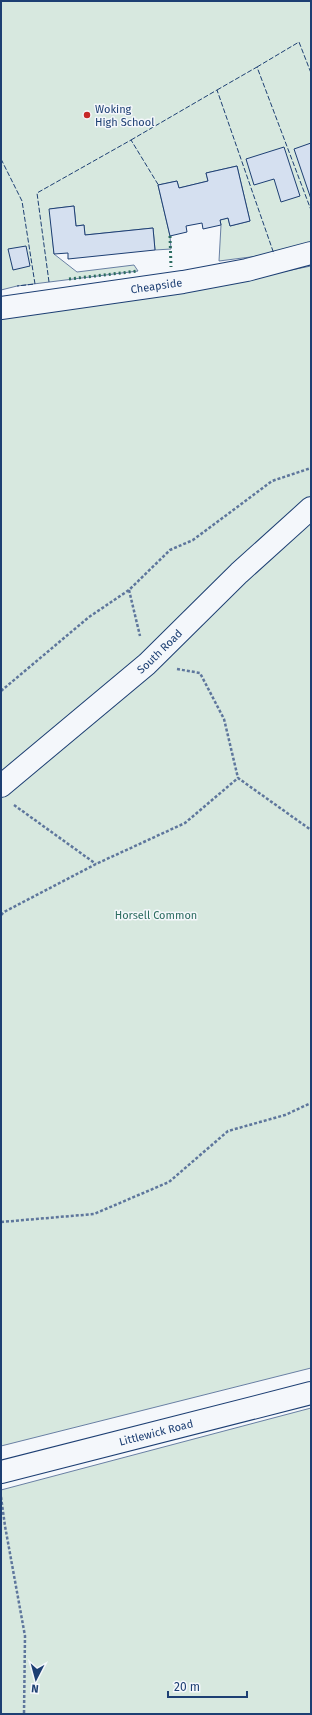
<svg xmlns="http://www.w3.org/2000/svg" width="312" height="1715" font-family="'Fira Sans',sans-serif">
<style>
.green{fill:#d7e8df;stroke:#687fa3}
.building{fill:#d5e0f0;stroke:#1d3f73}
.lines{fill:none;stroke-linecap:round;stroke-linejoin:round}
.minor-casing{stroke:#1d3f73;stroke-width:24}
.path{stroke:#5e769c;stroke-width:2.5;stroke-dasharray:3 2;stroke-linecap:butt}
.minor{stroke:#f4f7fb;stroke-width:22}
.hedge{stroke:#2c6c60;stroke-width:3;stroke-dasharray:2 3;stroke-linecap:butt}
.fence{stroke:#1d3f73;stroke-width:1;stroke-dasharray:5 2;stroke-linecap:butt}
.poi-dot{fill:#c62828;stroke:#f4f7fb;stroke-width:1.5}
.labels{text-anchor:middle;stroke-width:3;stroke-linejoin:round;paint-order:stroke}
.poi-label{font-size:11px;fill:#1d3f73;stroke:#f4f7fb;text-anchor:start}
.street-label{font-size:11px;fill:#1d3f73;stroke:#f4f7fb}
.park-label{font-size:11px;fill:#2c6c60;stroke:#f4f7fb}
</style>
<rect width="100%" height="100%" fill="#f4f7fb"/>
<g class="green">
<path d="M1 1H311V244L274 254 219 261 221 225 220 220 228 218 230 226 250 221 237 166 206 173 208 181 179 188 177 181 158 185 170 236 171 249 155 250 153 228 85 235 84 225 76 226 74 206 50 209 54 254 77 272 134 265 138 271 17 286 1 290Z"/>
<path d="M311 266V1368L1 1446V315L196 289Z"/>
<path d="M311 1408V1714H1V1490Z"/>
</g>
<g class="building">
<path d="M311 143V199L294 149Z"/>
<path d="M284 147 300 196 281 202 274 179 254 185 246 159Z"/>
<path d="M237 166 250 221 230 226 228 218 220 220 221 225 203 229 202 223 186 226 187 232 170 236 158 185 177 181 179 188 208 181 206 173Z"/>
<path d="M74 206 76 226 84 225 85 235 153 228 155 250 68 259V253L54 254 49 209Z"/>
<path d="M26 246 30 266 13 270 8 249Z"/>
</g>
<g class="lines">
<defs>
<g id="minor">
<path id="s1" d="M1 308 183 282 247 270 311 253"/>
<path id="s2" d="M1 786 147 664 239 573 311 508"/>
<path id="s3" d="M1 1472 311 1393"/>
</g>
</defs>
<use href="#minor" class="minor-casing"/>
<g class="path">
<path d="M129 590 140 636"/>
<path d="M177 669 200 673 224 719 238 778"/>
<path d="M1 691 89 617 129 590 170 550 193 540 272 481 311 468"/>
<path d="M14 805 96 864"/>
<path d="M1 915 4 912 96 864 185 823 238 778 311 830"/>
<path d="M1 1222 94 1214 169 1182 228 1131 285 1115 311 1103"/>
<path d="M1 1497 5 1526 25 1636 24 1714"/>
</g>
<use href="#minor" class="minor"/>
<g class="hedge">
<path d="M170 236 171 267"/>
<path d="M69 279 138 271"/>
</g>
<g class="fence">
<path d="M257 67 299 42 311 73"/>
<path d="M217 90 257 67 311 210"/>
<path d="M131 140 217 90 274 254"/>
<path d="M1 159 22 201 35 284 17 286"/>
<path d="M49 282 37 193 131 140 159 186"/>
</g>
</g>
<circle class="poi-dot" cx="87" cy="115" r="4"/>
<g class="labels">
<g class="poi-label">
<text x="95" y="113">Woking<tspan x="95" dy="13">High School</tspan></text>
</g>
<g class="street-label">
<text dy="4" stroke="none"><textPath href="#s1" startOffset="157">Cheapside</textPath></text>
<text dy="4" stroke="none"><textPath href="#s2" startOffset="208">South Road</textPath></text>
<text dy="4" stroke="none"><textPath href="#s3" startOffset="160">Littlewick Road</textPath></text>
</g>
<g class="park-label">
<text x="156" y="919">Horsell Common</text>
</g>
</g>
<rect width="312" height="1715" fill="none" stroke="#1d3f73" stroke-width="4"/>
<g transform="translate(36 1679) rotate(186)" stroke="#f4f7fb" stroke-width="3" paint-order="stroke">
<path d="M0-3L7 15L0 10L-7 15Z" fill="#1d3f73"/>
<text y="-6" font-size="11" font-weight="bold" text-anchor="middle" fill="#1d3f73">N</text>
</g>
<path d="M168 1691v6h79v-6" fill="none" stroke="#1d3f73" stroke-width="2"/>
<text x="174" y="1691" font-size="12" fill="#1d3f73" stroke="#f4f7fb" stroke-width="3" paint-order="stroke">20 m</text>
</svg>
